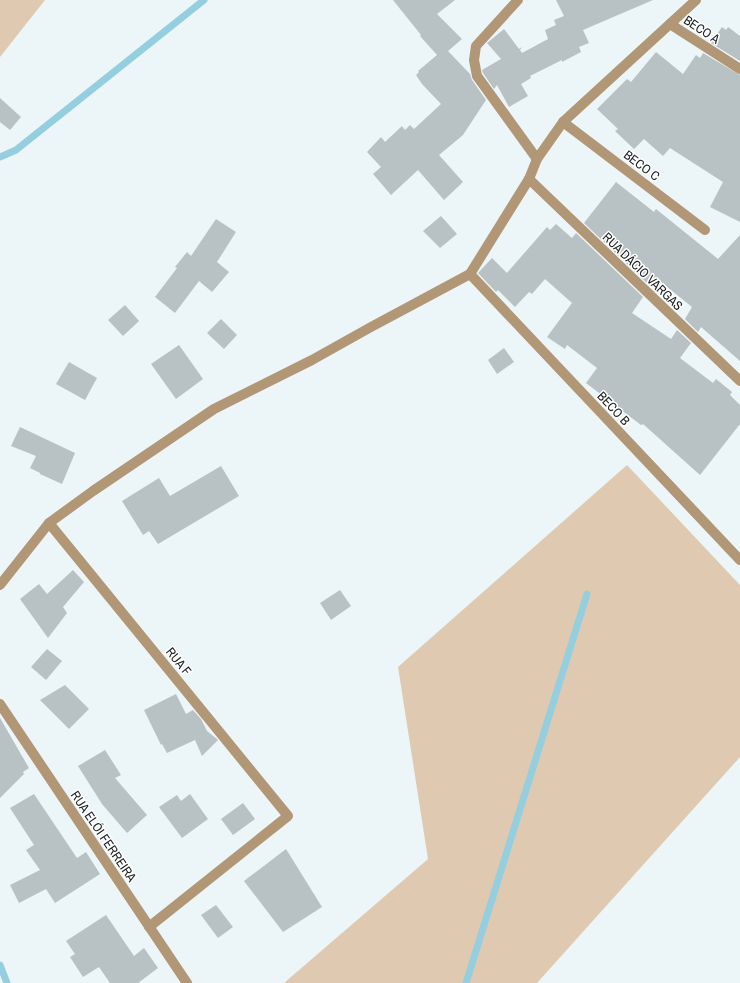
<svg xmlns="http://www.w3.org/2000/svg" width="740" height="983" font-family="'Archivo Narrow',sans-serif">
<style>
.green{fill:#dfcab1}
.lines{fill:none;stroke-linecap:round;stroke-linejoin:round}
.stream{stroke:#95cedf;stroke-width:7}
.building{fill:#b8c1c4}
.minor{stroke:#b19776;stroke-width:10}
.labels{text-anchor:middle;stroke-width:3;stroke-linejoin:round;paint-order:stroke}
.street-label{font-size:13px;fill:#202324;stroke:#fff}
</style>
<rect width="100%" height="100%" fill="#ecf5f8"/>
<g class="green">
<path d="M0 0H45L0 57Z"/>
<path d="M627 465 740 585V757L537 983H284L428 859 398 667Z"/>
</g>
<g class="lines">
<g class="stream">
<path d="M0 157 16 150 204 0"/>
<path d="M0 965 7 983"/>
<path d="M466 983 587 594"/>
</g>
</g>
<g class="building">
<path d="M393 0H455L437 14 462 39 448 51 470 74 472 80 486 100 463 135 439 155 463 182 444 200 418 170 391 195 373 174 381 167 367 152 381 137 385 142 402 126 405 130 410 125 414 129 441 104 422 84 416 75 419 72 418 71 437 55 420 36 421 35Z"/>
<path d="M556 0H653L583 30 589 43 579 47 581 52 562 62V60L530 76 531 78 521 84 528 96 509 107 497 85 494 89 483 73 482 70 501 59 487 43 504 29 519 49 522 47 520 50 522 53 548 39 545 30 556 25 554 20 564 16Z"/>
<path d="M722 27 726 30 728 27 740 36V61L711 43Z"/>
<path d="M656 52 683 74 696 55 700 58 703 53 740 75V222L710 207 723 182 670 148 663 156 644 139 634 149 615 131 618 129 597 109 627 79 631 82Z"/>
<path d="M0 98 21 117 10 130 0 122Z"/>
<path d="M616 182 654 212 656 209 718 259 740 235V361L701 327 698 332 685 319 692 307 656 278 650 286 584 223Z"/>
<path d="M441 216 457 234 440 248 423 231Z"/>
<path d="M216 219 236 232 217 262 229 272 212 292 199 281 175 313 155 297 177 268 175 267 187 252 191 256Z"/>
<path d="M556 224 572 238 576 233 643 297 632 313 671 339 677 330 691 343 680 358 713 383 716 379 732 392 730 395 740 405V424L700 475 643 424 641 425 586 383 597 368 567 345 565 349 547 337 572 303 545 279 532 294 529 292 515 307 498 290 496 292 478 273 492 258 507 273 547 227 550 230Z"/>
<path d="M125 305 139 321 123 336 108 320Z"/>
<path d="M221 319 237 335 224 349 207 333Z"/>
<path d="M179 345 203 379 176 399 151 364Z"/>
<path d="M504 348 514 362 497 374 488 360Z"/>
<path d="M69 362 97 378 85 400 56 384Z"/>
<path d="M20 427 75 453 62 484 40 474V473L30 468 36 456 11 446Z"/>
<path d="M221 466 239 496 158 544 149 531 143 535 122 501 159 478 170 496Z"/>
<path d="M73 570 84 582 63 607 67 613 48 638 20 599 39 584 47 594Z"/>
<path d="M340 590 351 606 331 620 320 603Z"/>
<path d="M47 649 62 661 46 680 31 667Z"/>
<path d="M65 685 89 709 69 729 40 700Z"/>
<path d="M176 694 186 714 193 710 201 719 207 731 218 740 202 756 195 740 167 753 162 744 161 745 144 710Z"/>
<path d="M0 718 29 768 23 772 24 774 0 798Z"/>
<path d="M105 750 121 775 115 778 147 815 127 833 102 804 78 766Z"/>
<path d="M34 794 77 858 86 852 100 874 55 903 46 889 19 903 10 885 40 870 26 850 34 845 10 808Z"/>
<path d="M190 794 208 819 182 838 159 807 177 795 181 801Z"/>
<path d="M243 803 255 819 233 835 221 819Z"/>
<path d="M286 849 322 907 283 932 244 881Z"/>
<path d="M216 905 233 927 218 938 201 915Z"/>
<path d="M106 915 134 956 144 948 158 968 138 983H110L99 967 83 977 70 957 75 954 66 941Z"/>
</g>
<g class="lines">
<g class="minor">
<path d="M518 0 476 46 474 60 477 76 537 159"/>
<path d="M670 24 740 69"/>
<path d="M563 122 705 230"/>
<path d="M529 179 740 381"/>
<path d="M470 274 740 560"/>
<path d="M49 523 288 816 149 927"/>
<path d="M0 585 49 523 93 491 214 409 312 360 371 327 470 274 529 179 537 159 563 122 696 0"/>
<path d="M0 704 187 983"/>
</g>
</g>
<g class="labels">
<g class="street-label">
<text transform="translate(702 29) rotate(33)" y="5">BECO A</text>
<text transform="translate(642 165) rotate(37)" y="5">BECO C</text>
<text transform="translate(643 271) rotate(44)" y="5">RUA DÁCIO VARGAS</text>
<text transform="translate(614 408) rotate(47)" y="5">BECO B</text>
<text transform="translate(179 661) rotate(51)" y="5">RUA F</text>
<text transform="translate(104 836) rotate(56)" y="5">RUA ELÓI FERREIRA</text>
</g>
</g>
</svg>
